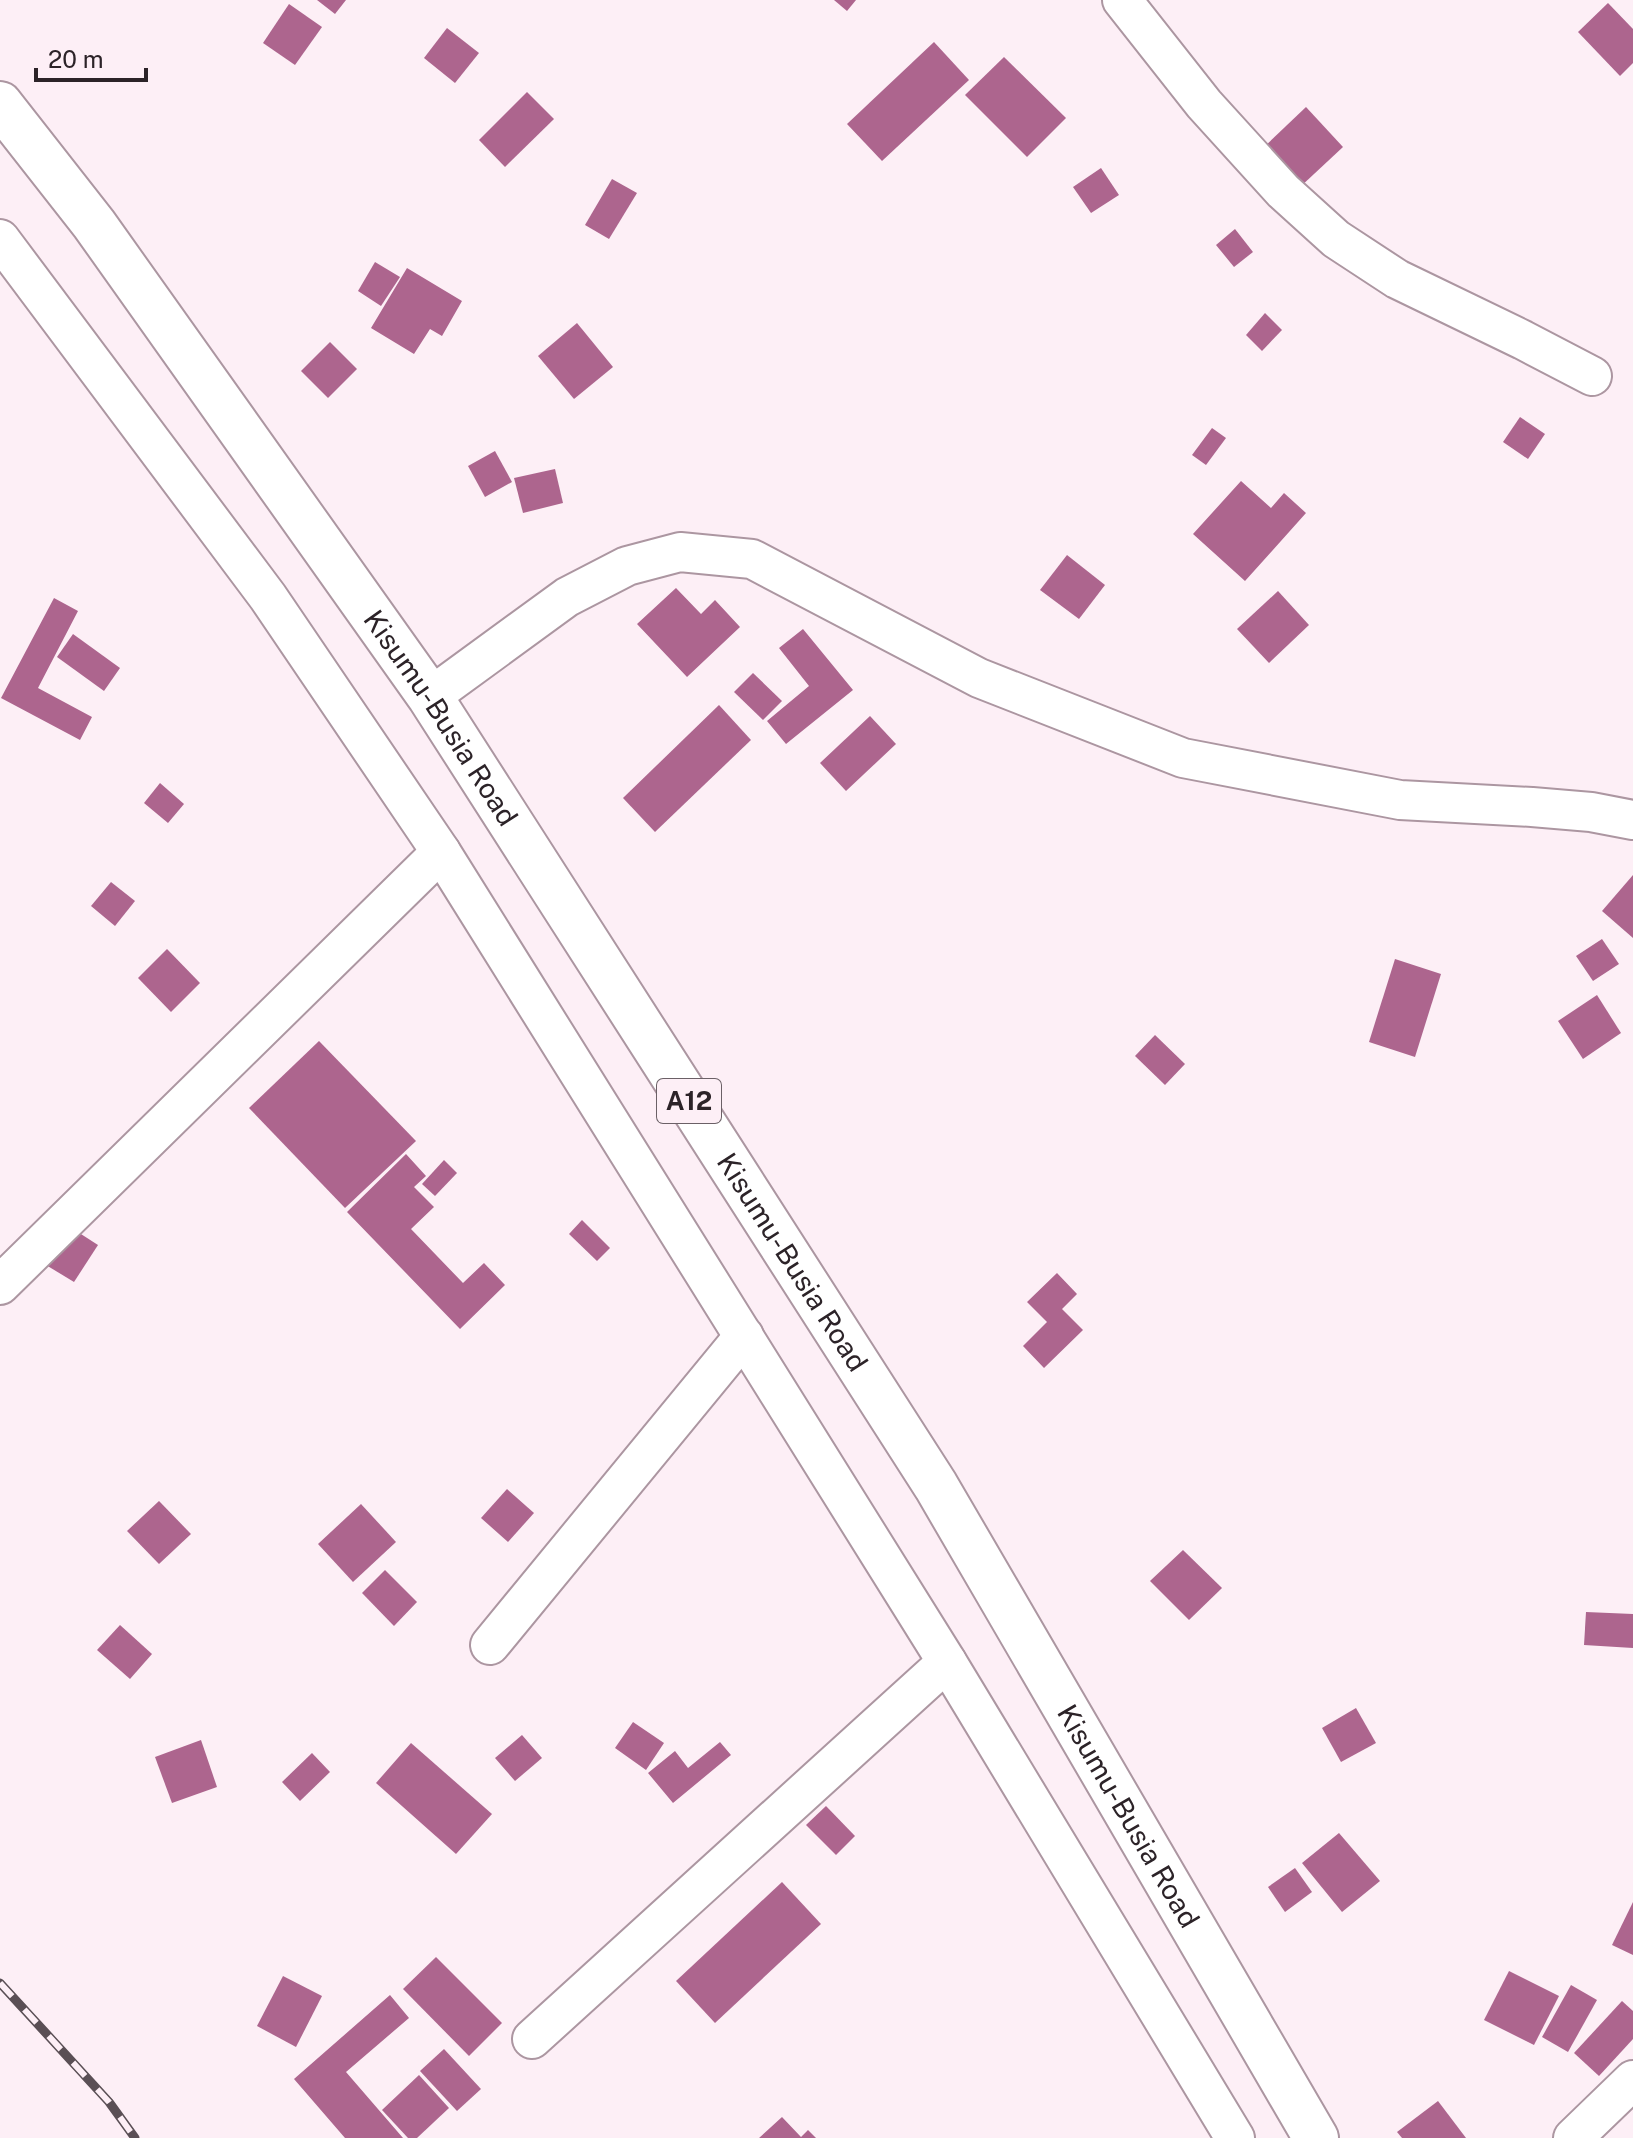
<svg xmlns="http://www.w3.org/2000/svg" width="1633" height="2138" font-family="'Public Sans',sans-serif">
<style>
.building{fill:#ad658e}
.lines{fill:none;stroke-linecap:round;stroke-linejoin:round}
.minor-casing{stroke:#ac96a1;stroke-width:42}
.trunk-casing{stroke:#ac96a1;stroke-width:48}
.minor{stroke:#fff;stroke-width:38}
.trunk{stroke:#fff;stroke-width:44}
.rail-casing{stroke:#5a4f55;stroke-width:9}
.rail{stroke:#fdeff6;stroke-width:6;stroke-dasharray:18;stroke-linecap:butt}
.labels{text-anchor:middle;stroke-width:6;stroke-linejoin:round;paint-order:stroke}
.shield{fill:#fdeff6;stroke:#6b6066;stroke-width:2}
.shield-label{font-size:26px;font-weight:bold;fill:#2c2328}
.street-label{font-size:28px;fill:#2c2328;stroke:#fdeff6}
</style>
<rect width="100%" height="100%" fill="#fdeff6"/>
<g class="building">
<path d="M317 0H346L335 14Z"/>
<path d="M834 0H856L847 11Z"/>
<path d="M1608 3 1633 29V63L1620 76 1578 32Z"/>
<path d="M289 4 322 27 295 65 263 43Z"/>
<path d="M447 28 479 53 455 83 424 58Z"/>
<path d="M934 42 969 80 882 161 847 124Z"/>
<path d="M1004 57 1066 118 1027 157 965 95Z"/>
<path d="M527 92 554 119 505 167 479 140Z"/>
<path d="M1306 107 1343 147 1299 188 1262 149Z"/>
<path d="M1101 168 1119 195 1091 213 1073 187Z"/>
<path d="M612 179 637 193 609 239 585 225Z"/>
<path d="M1235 229 1253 252 1234 267 1216 245Z"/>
<path d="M375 262 400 277 381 306 358 291Z"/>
<path d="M407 268 462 301 442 336 430 329 414 354 371 328Z"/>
<path d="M1265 313 1282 330 1262 351 1246 335Z"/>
<path d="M577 323 613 367 574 399 538 356Z"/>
<path d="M330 342 357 369 328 398 301 371Z"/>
<path d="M1520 417 1545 434 1528 459 1503 442Z"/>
<path d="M1212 428 1226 438 1206 465 1192 455Z"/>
<path d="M495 451 512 482 485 497 468 466Z"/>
<path d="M555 469 563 503 523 513 514 478Z"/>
<path d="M1241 481 1271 508 1284 493 1306 513 1245 581 1193 534Z"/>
<path d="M1067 555 1105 585 1079 619 1040 590Z"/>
<path d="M676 588 701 614 715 600 740 627 687 677 637 624Z"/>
<path d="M1278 591 1309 625 1269 663 1237 629Z"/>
<path d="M54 598 78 611 38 688 92 717 80 740 1 698Z"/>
<path d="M803 629 853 690 786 744 767 721 809 686 779 648Z"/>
<path d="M73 634 120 668 104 691 57 657Z"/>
<path d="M753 673 782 701 763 720 734 692Z"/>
<path d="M719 705 751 740 655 832 623 798Z"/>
<path d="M870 716 896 744 846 791 820 763Z"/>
<path d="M160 783 184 804 168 823 144 803Z"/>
<path d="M1633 875V938L1602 911Z"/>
<path d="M111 882 135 901 115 926 91 906Z"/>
<path d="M1602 939 1619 964 1593 981 1576 956Z"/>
<path d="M167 949 200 983 171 1012 138 978Z"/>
<path d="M1395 959 1441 974 1415 1057 1369 1042Z"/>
<path d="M1597 995 1621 1033 1583 1059 1558 1021Z"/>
<path d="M1155 1035 1185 1064 1165 1085 1135 1056Z"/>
<path d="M319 1041 416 1141 345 1208 249 1108Z"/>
<path d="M406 1154 426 1176 414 1187 434 1207 411 1229 463 1283 484 1263 505 1285 460 1329 347 1212Z"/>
<path d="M444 1160 457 1173 435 1196 422 1184Z"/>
<path d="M582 1220 610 1248 597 1261 569 1234Z"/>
<path d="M70 1227 98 1245 74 1282 46 1265Z"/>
<path d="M1057 1273 1077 1294 1062 1309 1083 1330 1044 1368 1023 1346 1047 1322 1027 1302Z"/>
<path d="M507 1489 534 1513 508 1542 481 1518Z"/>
<path d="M159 1501 191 1534 159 1564 127 1531Z"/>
<path d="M361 1504 396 1542 353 1582 318 1544Z"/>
<path d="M1183 1550 1222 1588 1189 1620 1150 1581Z"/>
<path d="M385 1570 417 1602 394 1626 362 1593Z"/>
<path d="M1586 1612 1633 1614V1648L1584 1645Z"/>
<path d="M120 1625 152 1654 130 1679 97 1650Z"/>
<path d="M1356 1708 1376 1743 1341 1762 1322 1728Z"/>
<path d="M633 1722 664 1743 646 1770 615 1748Z"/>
<path d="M522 1735 542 1758 515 1781 495 1758Z"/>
<path d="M201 1740 217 1787 172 1803 155 1757Z"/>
<path d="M720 1742 731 1755 673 1803 648 1773 675 1751 688 1768Z"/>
<path d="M411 1743 492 1814 456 1854 376 1783Z"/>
<path d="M312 1753 330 1772 300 1801 282 1782Z"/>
<path d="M826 1806 855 1836 836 1855 806 1825Z"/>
<path d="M1339 1833 1380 1881 1342 1912 1302 1863Z"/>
<path d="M1295 1868 1312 1892 1285 1912 1268 1887Z"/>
<path d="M782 1882 821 1924 715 2023 676 1981Z"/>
<path d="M1633 1902V1955L1612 1945Z"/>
<path d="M436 1957 502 2023 469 2056 403 1989Z"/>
<path d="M1509 1971 1559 1996 1534 2045 1484 2020Z"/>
<path d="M283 1976 322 1996 296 2047 257 2026Z"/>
<path d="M1571 1985 1597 2000 1568 2052 1542 2037Z"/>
<path d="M390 1995 409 2018 346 2072 403 2138H345L294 2079Z"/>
<path d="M1622 2001 1633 2011V2039L1599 2076 1574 2053Z"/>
<path d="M444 2049 481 2089 457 2111 420 2071Z"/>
<path d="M419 2075 449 2108 417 2138H408L382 2110Z"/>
<path d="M1438 2101 1466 2138H1402L1397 2132Z"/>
<path d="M782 2117 801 2137 808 2130 816 2138H759Z"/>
</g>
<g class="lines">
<defs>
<g id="minor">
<path d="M1122 0 1204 104 1283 191 1336 239 1397 279 1523 340 1592 376"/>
<path d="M0 239 268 597 441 852 947 1662 1235 2138"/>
<path d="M430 697 567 597 627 566 680 552 752 559 979 678 1183 758 1400 800 1532 807 1591 812 1633 820"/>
<path d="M0 1285 441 852"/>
<path d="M490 1645 744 1336"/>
<path d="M532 2039 947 1662"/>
<path d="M1573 2138 1633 2080"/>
</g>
<g id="trunk">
<path id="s1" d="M0 104 94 224 430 697 936 1486 1316 2138"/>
</g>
</defs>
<use href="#minor" class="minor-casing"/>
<use href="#trunk" class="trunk-casing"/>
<use href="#minor" class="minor"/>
<use href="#trunk" class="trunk"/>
<defs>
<path id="rail" d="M0 1983 109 2102 135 2138"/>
</defs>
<use href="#rail" class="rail-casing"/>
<use href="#rail" class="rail"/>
</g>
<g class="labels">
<rect class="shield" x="657" y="1079" width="64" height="44" rx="6"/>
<g class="shield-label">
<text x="689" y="1110">A12</text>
</g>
<g class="street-label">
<text dy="10" stroke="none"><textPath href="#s1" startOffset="756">Kisumu-Busia Road</textPath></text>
<text dy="10" stroke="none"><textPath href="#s1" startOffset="1404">Kisumu-Busia Road</textPath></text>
<text dy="10" stroke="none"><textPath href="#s1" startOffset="2052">Kisumu-Busia Road</textPath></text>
</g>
</g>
<path d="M36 68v12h110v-12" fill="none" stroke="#2c2328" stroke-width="4"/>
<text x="48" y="68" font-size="24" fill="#2c2328" stroke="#fdeff6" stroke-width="6" paint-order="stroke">20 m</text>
</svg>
